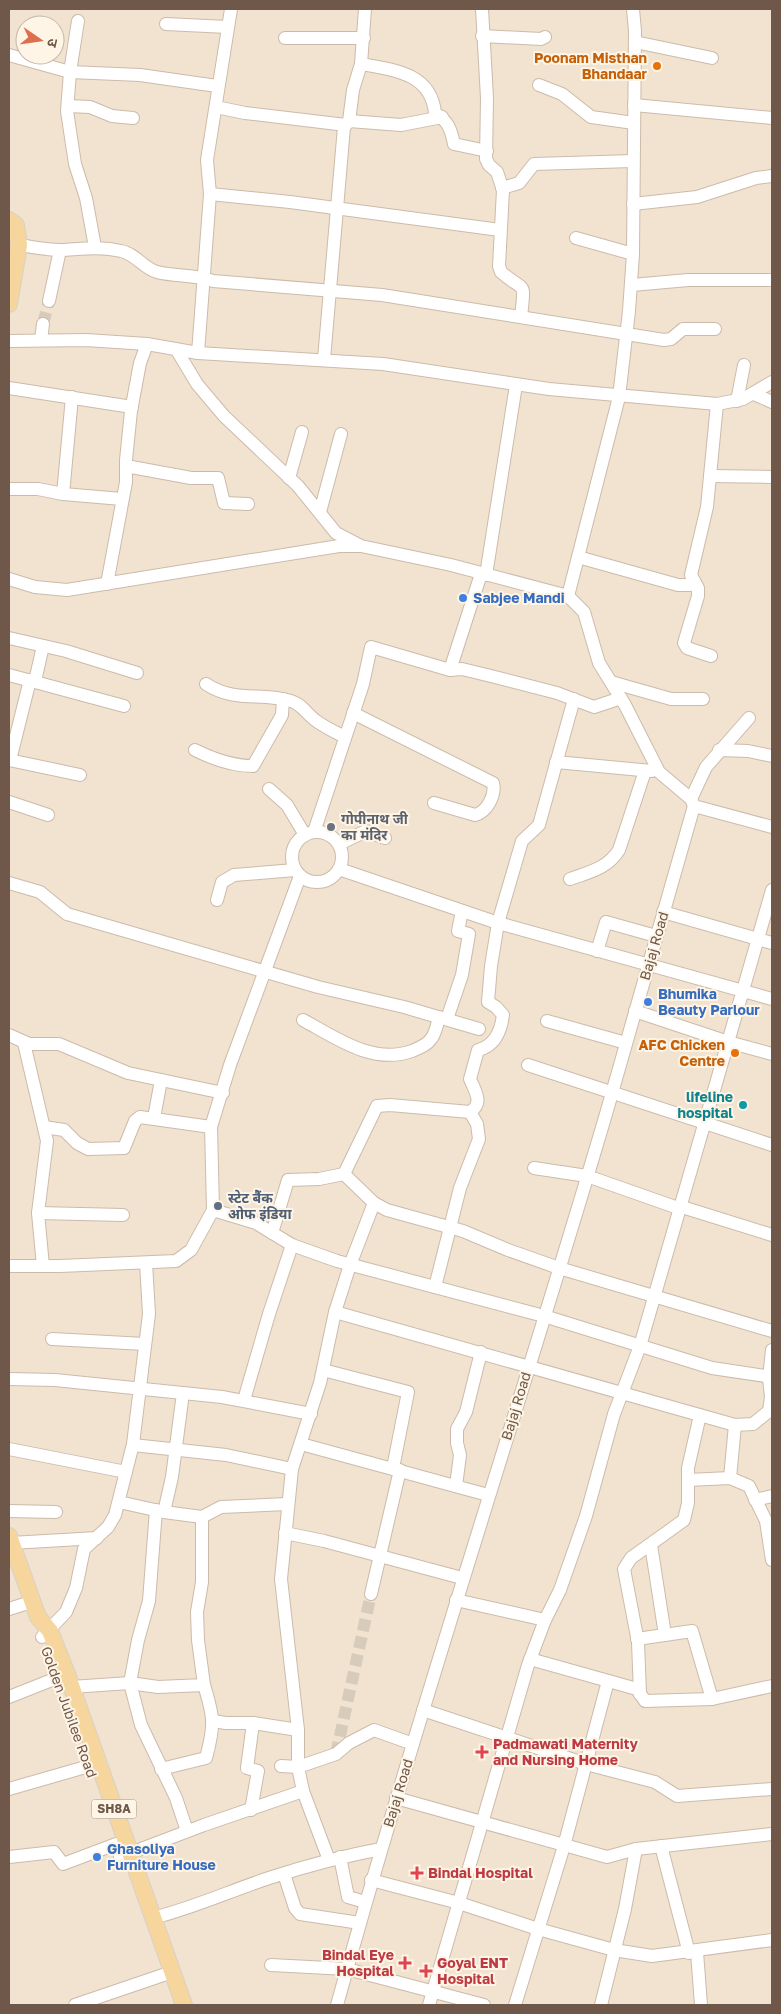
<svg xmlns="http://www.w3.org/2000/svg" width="781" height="2014" font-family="'Golos Text','Noto Sans Devanagari',sans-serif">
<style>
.residential{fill:#f1e3d0;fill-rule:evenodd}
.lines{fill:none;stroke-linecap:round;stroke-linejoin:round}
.minor-tunnel{stroke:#d7cbbb;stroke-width:12;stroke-dasharray:12 6;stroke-linecap:butt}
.minor-casing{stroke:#ccbbab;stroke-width:14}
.major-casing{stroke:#d7d0cc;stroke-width:18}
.minor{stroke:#fff;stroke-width:12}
.major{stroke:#f6d69c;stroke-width:16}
.food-dot{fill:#e8710a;stroke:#fef5e6;stroke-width:2}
.shop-dot{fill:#3f7fe0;stroke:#fef5e6;stroke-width:2}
.worship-dot{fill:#6b7280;stroke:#fef5e6;stroke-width:2}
.culture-dot{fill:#0f9aa8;stroke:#fef5e6;stroke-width:2}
.service-dot{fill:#5c6f8a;stroke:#fef5e6;stroke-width:2}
.health-dot{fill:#e0444e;stroke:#fef5e6;stroke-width:2}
.labels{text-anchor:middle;stroke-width:4;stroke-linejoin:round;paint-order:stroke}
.shield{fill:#fef5e6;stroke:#9a8779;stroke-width:1}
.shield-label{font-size:12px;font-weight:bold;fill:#6f584a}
.food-label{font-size:14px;font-weight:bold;fill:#c56008;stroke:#fef5e6;text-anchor:end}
.shop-label{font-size:14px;font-weight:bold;fill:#366cbe;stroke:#fef5e6;text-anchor:start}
.worship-label{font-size:14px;font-weight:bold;fill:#5b616d;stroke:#fef5e6;text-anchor:start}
.street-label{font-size:14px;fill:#6f584a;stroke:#fef5e6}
.culture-label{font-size:14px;font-weight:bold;fill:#0d838f;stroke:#fef5e6;text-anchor:end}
.service-label{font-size:14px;font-weight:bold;fill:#4e5e75;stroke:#fef5e6;text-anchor:start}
.health-label{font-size:14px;font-weight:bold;fill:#be3a42;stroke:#fef5e6;text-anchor:start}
</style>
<rect width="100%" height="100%" fill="#faf1e1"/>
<path class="residential" d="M9 9H772V2005H9ZM25 25H55V55H25Z"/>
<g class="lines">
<g class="minor-tunnel">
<path d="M43 324 49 301"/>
<path d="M336 1754 371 1594"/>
</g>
<defs>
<g id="minor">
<path d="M482 9 487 98 486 159 489 165 497 172 503 190 499 266 501 272C526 294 525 278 521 317"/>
<path d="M78 21 70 72 67 111 75 164 86 198 95 247"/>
<path d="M166 24 227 27"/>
<path d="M482 36 541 39 545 37"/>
<path d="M285 38H364"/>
<path d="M635 42 712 58"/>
<path d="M9 55 70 72 140 75 217 86"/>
<path d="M361 64C394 70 431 73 435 113 448 121 451 129 454 144L487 151"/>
<path d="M539 85 562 94 591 117 634 123"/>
<path d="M634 105 772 118"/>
<path d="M68 106 90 107 112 116 133 118"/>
<path d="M216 107 245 113 346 125"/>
<path d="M349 121 401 125 442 117"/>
<path d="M502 188 519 183 534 164 633 161"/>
<path d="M210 194 290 202 500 230"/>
<path d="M633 204 697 197 756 178 772 176"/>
<path d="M576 238 633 254"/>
<path d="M19 245C33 247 47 250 61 250 82 249 100 246 121 251 136 254 143 268 157 272 176 277 195 274 213 281L382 295 664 340 671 339 683 329H715"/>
<path d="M632 285 688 280H772"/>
<path d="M49 301 60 250"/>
<path d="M41 340 43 324"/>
<path d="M9 341 86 340 147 344 198 353 383 364 549 389 717 404 743 399 772 382"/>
<path d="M176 349 197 384 224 416 298 486 336 533 359 545"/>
<path d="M198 353 210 194 207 160 231 9"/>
<path d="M324 359 344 127 349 121 353 90 361 64 365 9"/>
<path d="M9 388 132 407"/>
<path d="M754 394 772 402"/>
<path d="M737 401 744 365"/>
<path d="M126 466 191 478H218L224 503 248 504"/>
<path d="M710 476 772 477"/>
<path d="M289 478 302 432"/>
<path d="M9 489H38L63 494 122 499"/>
<path d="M63 494 72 397"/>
<path d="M320 512 341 434"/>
<path d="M578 557 678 585H690L692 580"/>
<path d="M486 575 516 385"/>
<path d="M9 579 35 587 67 590 339 546H361L451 565 568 596 584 612 599 663 625 705 659 772 691 799 694 806 772 827"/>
<path d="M107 584 126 482V460L131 411 140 363 147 344"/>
<path d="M568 596 619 397 629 311 633 254 635 31 633 9"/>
<path d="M9 638 66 651 137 673"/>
<path d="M711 656 687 648 684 643 698 596V588L691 575 707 507 717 404"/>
<path d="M450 670 462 669 491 676 557 693 594 707 621 698"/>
<path d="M9 675 124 706"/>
<path d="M35 681 43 646"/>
<path d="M611 682 671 699H703"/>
<path d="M206 684C235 703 260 692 291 701 300 703 307 714 315 720 324 727 335 732 345 737"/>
<path d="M353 713 493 783C496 795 487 812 475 815L434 803"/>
<path d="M195 750C213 759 232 766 253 766L282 715 283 699"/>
<path d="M719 750 748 751 772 756"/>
<path d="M9 760 80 775"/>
<path d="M10 760 30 680"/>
<path d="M556 762 652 771"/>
<path d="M269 789 287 805 305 835"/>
<path d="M691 799 706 767 749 718"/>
<path d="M9 802 48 815"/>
<circle cx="317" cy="857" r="25"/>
<path d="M314 832 363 684 371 647 450 670 481 574"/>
<path d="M339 844 366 831 385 838"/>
<path d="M339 869 498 923 772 999"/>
<path d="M300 876 230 1065 211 1127 213 1210 256 1223 292 1245 337 1261 544 1316 712 1368 772 1377"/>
<path d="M570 879C589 872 607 869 619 850L645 771"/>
<path d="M9 883 40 892 67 914 318 987 404 1007 479 1029"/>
<path d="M217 900 222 882 234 875 295 870"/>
<path d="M663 912 772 943"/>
<path d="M597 951 606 922 656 936"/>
<path d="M635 1011 728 1042 772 1054"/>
<path d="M447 1019 462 975 469 934 458 931 462 911"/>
<path d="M303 1020C336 1038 373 1065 412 1051 419 1048 427 1045 431 1039 436 1033 437 1024 439 1017"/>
<path d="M547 1021 626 1043"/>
<path d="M9 1035 29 1044H59L128 1073 223 1093"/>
<path d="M24 1043 47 1141 38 1213 43 1266"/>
<path d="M528 1065 772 1145"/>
<path d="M154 1118 161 1080"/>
<path d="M44 1127 64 1130 77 1143 88 1149 124 1148 135 1121 140 1117 211 1127"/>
<path d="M534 1168 587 1176 681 1209"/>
<path d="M374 1203 344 1174 377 1106 390 1105 470 1112C484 1103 475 1091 470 1079L478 1050C495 1046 501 1031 503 1015L496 1007 488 1002 491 966 498 923 522 841 539 825 574 699"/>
<path d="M682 1207 772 1235"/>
<path d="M38 1213 123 1215"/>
<path d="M272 1233 288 1180 319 1179 344 1174"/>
<path d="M9 1266H60L176 1261 191 1250 213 1210"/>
<path d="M435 1287 460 1188 479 1139 477 1124 470 1112"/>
<path d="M335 1312 735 1425 753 1424 769 1411 771 1397 769 1378 772 1350"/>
<path d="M52 1339 145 1344"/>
<path d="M323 1370 408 1392 393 1468"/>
<path d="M9 1379 55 1380 222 1397 311 1414"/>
<path d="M244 1400 269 1314 292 1245"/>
<path d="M301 1444 488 1495"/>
<path d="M133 1445 226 1455 292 1469"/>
<path d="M9 1449 126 1472"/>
<path d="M730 1478 735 1425"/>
<path d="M688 1480 730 1478 749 1486 766 1521 772 1560"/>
<path d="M456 1486 460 1455 457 1443V1429L466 1412 481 1352"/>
<path d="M755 1500 772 1496"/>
<path d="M156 1510 149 1601 138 1640 130 1683 141 1725 176 1798 187 1831"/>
<path d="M9 1511 56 1512"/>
<path d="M164 1512 172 1477 183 1393"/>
<path d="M202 1517 221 1507 287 1504"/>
<path d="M285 1533 324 1541 462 1578"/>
<path d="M11 1543 97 1538"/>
<path d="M651 1545 665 1635"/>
<path d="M371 1594 400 1470"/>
<path d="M456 1600 545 1620"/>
<path d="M9 1609 31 1602"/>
<path d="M42 1637 66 1612 76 1588 84 1549 108 1527 115 1515 133 1444 149 1314 146 1263"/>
<path d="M637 1639 692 1631 712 1699"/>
<path d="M530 1659 637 1689 645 1701 712 1699 772 1686"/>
<path d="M71 1687 130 1683 158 1687 204 1685 198 1640 197 1612 202 1582V1517L164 1512 119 1502"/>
<path d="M640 1694 638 1642 624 1569 631 1558 684 1520 688 1503V1468L700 1415"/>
<path d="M9 1697 57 1678"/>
<path d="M423 1710 586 1764 655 1782 677 1796 772 1789"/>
<path d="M213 1721 226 1723H253L298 1730V1767L281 1766"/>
<path d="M298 1730 281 1579 292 1469 320 1383 335 1312 350 1265 374 1203 387 1210 463 1231 508 1250 559 1268 772 1331"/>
<path d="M161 1769 206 1758C215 1725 214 1717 204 1685"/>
<path d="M9 1789 89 1766"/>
<path d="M303 1791 329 1860"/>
<path d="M396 1798 607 1857 636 1849 772 1834"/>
<path d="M251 1810 258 1771 247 1768 253 1723"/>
<path d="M661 1846 689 1953"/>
<path d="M9 1857 54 1852 63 1864 116 1844"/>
<path d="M120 1857 204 1825 303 1791 298 1767 336 1754 349 1743 374 1730 413 1744"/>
<path d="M340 1857 348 1897 365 1902"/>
<path d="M284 1874 295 1908 300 1914 360 1923"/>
<path d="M371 1880 459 1903 538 1929 614 1950 652 1956 772 1940"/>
<path d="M153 1918C193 1908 230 1891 269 1878 306 1866 343 1856 381 1849"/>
<path d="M697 1952 701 2005"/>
<path d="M271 1965 347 1969 484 2005"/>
<path d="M75 2005 172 1972"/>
<path d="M337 2005C420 1706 518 1412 606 1114 636 1012 664 908 694 806"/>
<path d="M429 2005 528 1665 545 1620 560 1590 586 1516 614 1414 640 1346 772 890"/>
<path d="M515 2005 564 1846 608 1681"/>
<path d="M601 2005 625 1909 636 1849"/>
</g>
<g id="major">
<path d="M9 220 16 225 19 245 9 304"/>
<path d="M9 1536 38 1617 50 1631 67 1674 184 2005"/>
</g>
</defs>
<use href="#minor" class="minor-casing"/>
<use href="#major" class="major-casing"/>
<use href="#minor" class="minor"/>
<use href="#major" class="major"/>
</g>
<g class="food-dot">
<circle cx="657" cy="66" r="5"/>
<circle cx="735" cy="1053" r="5"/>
</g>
<g class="shop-dot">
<circle cx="463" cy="598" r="5"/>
<circle cx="648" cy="1002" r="5"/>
<circle cx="97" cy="1857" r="5"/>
</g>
<circle class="worship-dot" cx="331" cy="827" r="5"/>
<circle class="culture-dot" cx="743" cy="1105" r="5"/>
<circle class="service-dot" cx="218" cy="1206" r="5"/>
<g class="health-dot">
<path d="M479.5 1744.5h5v5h5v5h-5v5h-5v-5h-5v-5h5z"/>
<path d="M414.5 1865.5h5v5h5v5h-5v5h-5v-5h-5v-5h5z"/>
<path d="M402.5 1955.5h5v5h5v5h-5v5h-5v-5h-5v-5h5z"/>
<path d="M423.5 1963.5h5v5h5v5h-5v5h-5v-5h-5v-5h5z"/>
</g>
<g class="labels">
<rect class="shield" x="91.5" y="1799.5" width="45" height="19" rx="4"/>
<g class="shield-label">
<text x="114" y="1813">SH8A</text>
</g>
<g class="food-label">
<text x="647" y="63">Poonam Misthan<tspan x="647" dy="16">Bhandaar</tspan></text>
<text x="725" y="1050">AFC Chicken<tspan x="725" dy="16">Centre</tspan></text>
</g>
<g class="shop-label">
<text x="473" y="603">Sabjee Mandi</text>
<text x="658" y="999">Bhumika<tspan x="658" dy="16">Beauty Parlour</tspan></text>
<text x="107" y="1854">Ghasoliya<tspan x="107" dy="16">Furniture House</tspan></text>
</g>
<g class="worship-label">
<text x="341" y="824">गोपीनाथ जी<tspan x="341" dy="16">का मंदिर</tspan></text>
</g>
<g class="street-label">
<text transform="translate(654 946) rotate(-74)" y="5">Bajaj Road</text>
<text transform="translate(516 1406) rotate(-73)" y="5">Bajaj Road</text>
<text transform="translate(69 1712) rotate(70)" y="5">Golden Jubilee Road</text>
<text transform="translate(398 1793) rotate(-73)" y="5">Bajaj Road</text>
</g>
<g class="culture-label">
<text x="733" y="1102">lifeline<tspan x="733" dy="16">hospital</tspan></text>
</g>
<g class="service-label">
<text x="228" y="1203">स्टेट बेैंक<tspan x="228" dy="16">ओफ इंडिया</tspan></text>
</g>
<g class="health-label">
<text x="493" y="1749">Padmawati Maternity<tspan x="493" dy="16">and Nursing Home</tspan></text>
<text x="428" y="1878">Bindal Hospital</text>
<text x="394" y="1960" text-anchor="end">Bindal Eye<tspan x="394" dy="16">Hospital</tspan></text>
<text x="437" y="1968">Goyal ENT<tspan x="437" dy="16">Hospital</tspan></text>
</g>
</g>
<rect width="781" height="2014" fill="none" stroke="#6f584a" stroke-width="20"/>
<g transform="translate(40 40) rotate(103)"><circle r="24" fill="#fef5e6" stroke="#c5b6a8"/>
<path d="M0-4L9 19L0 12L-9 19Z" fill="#dd704c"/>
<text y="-8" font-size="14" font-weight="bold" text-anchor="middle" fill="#6f584a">उ</text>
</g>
</svg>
